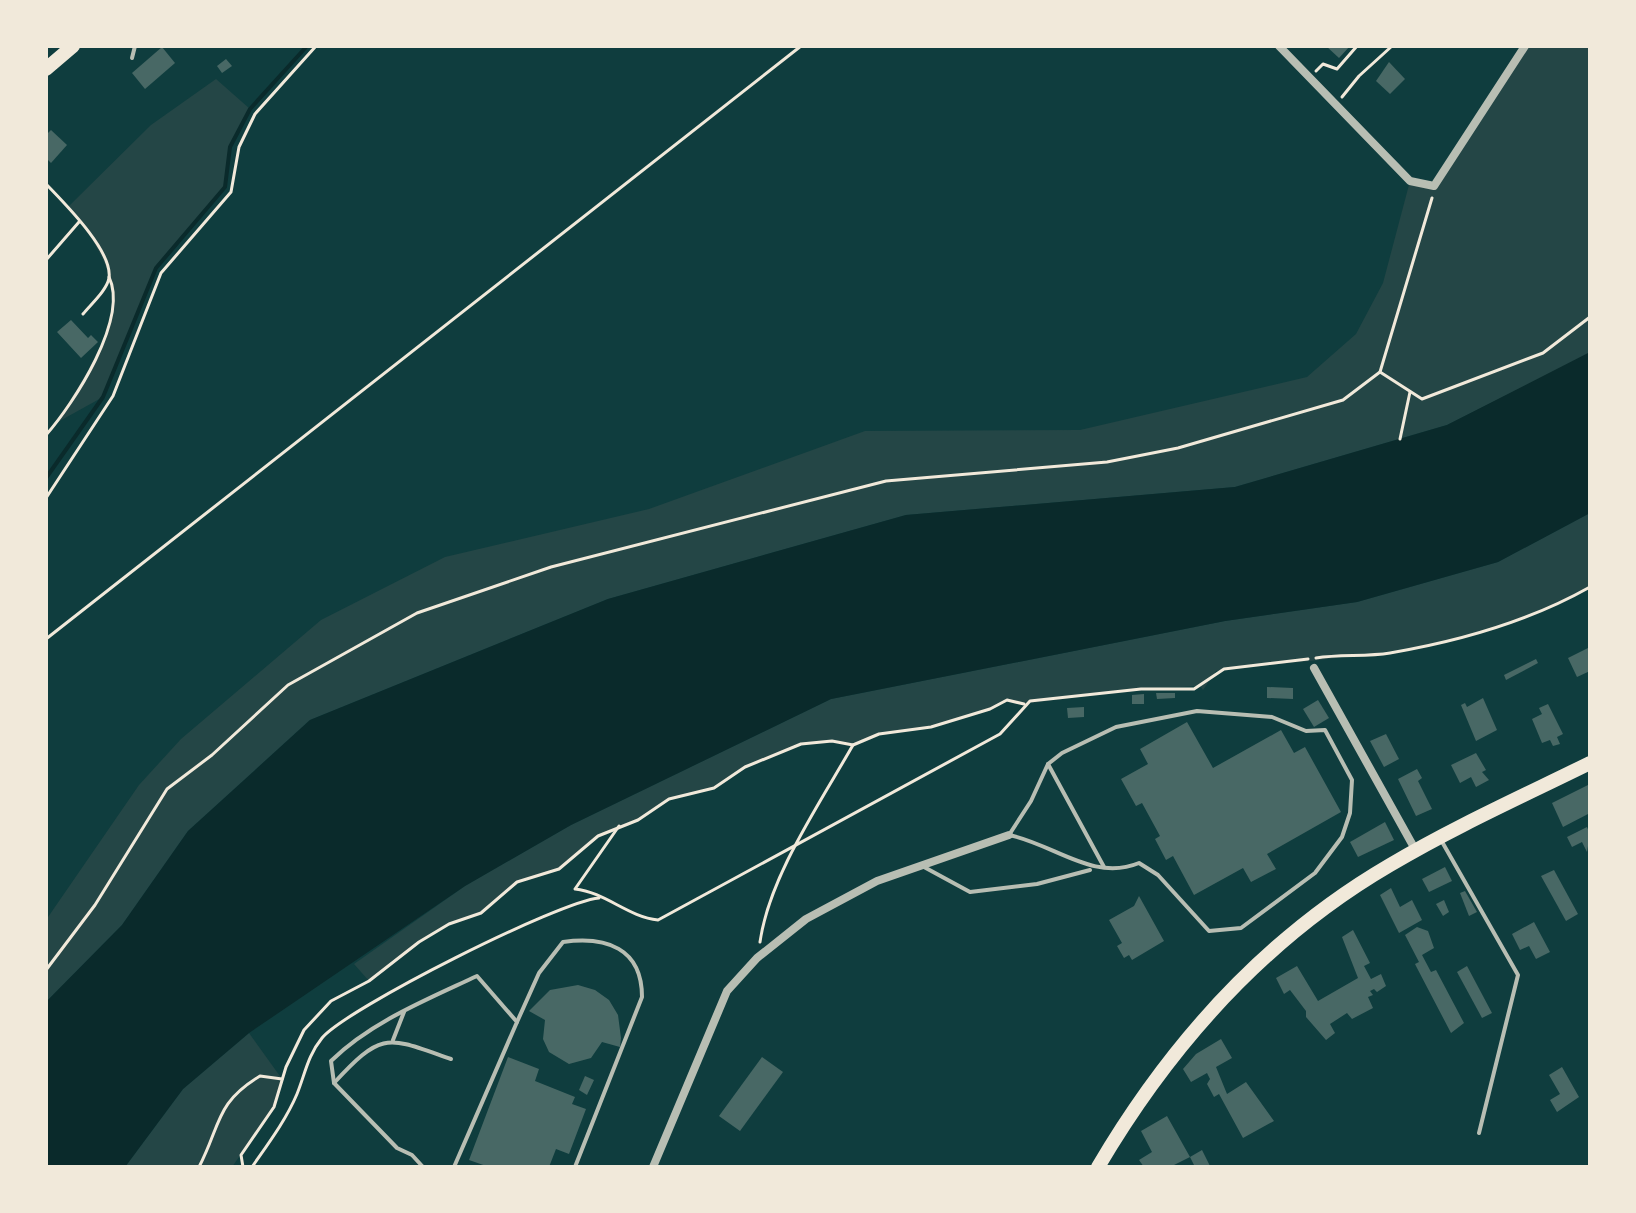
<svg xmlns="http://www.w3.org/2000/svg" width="1636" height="1213" font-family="'Varela Round',sans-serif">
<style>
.green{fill:#244646}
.water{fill:#0a2a2b}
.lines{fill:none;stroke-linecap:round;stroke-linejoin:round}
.stream{stroke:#0a2a2b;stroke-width:4}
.building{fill:#486865}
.path{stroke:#f1e9da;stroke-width:3}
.service{stroke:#b8beb3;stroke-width:4}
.minor{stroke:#b8beb3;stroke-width:8}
.primary{stroke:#f1e9da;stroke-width:14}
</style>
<rect width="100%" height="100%" fill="#0f3d3e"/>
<g class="green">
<path d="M1525 46H1590V352L1585 356 1447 425 1235 487 906 515 608 599 310 720 188 831 122 925 46 1002V920L139 785 181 739 321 620 445 557 649 509 865 431 1080 430 1307 377 1356 334 1383 283 1410 181 1435 186Z"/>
<path d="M216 79 250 109 230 147 225 187 156 268 103 397 56 423C111 333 144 298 68 207L151 125Z"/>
<path d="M1590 513V587C1471 654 1348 655 1216 671L1203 690 1200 686 1141 689 1024 704 1007 700 990 709 931 727 879 734 853 745 832 741 801 744 745 767 714 788 669 799 638 820 598 836 559 869 518 882 481 913 449 924 393 960 369 981 354 964 465 886 571 825 831 699 1225 621 1357 602 1498 562Z"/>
<path d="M249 1033 282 1079 274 1107 232 1167H125L183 1089Z"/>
</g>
<path class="water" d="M1590 352V513L1498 562 1357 602 1225 621 831 699 571 825 465 886 249 1033 183 1089 125 1167H46V1002L122 925 188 831 310 720 608 599 906 515 1235 487 1447 425Z"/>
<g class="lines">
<path class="stream" d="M46 478 103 397 156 268 225 187 230 147 250 109 307 46"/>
</g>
<g class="building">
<path d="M1326 46H1350L1339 58Z"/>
<path d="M162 47 175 63 145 89 132 73Z"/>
<path d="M226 59 232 66 222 73 217 66Z"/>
<path d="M1389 62 1405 79 1390 94 1376 81Z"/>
<path d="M51 130 67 145 51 163 46 158V135Z"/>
<path d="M71 320 88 338 91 335 98 342 81 358 57 332Z"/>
<path d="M1590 647V671L1577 677 1568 658Z"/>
<path d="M1536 659 1538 663 1506 680 1504 675Z"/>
<path d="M1267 687 1293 688V699L1267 698Z"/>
<path d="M1156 693H1175V698L1157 699Z"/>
<path d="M1144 694V704H1132V695Z"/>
<path d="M1483 698 1497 730 1476 741 1461 705 1465 703 1467 707Z"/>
<path d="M1318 700 1329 718 1314 727 1303 709Z"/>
<path d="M1548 704 1563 734 1557 737 1560 744 1553 746 1550 740 1542 743 1532 719 1542 714 1539 708Z"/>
<path d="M1084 707V717L1068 718 1067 708Z"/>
<path d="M1187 722 1213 768 1281 730 1294 753 1305 747 1341 812 1267 854 1276 869 1251 882 1243 868 1194 895 1173 856 1166 860 1155 839 1160 836 1142 803 1136 806 1121 779 1148 764 1140 749Z"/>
<path d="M1386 734 1399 759 1384 767 1370 741Z"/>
<path d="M1476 753 1486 770 1482 772 1489 780 1476 787 1471 777 1460 783 1451 765Z"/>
<path d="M1417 769 1422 778 1418 781 1432 809 1416 816 1398 779Z"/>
<path d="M1590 784V813L1563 827 1552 803Z"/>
<path d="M1385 822 1394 840 1358 857 1350 842Z"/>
<path d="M1587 827 1590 834 1587 852 1582 842 1572 847 1567 837Z"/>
<path d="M1445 867 1452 881 1429 892 1422 879Z"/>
<path d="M1554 870 1578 914 1566 921 1541 876Z"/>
<path d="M1391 888 1400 907 1412 900 1422 920 1399 933 1380 895Z"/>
<path d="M1465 891 1477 912 1469 916 1460 893Z"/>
<path d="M1139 896 1164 941 1132 960 1129 955 1124 958 1117 946 1122 943 1109 920 1134 906Z"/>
<path d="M1444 900 1449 912 1443 916 1436 904Z"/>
<path d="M1534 922 1550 952 1536 959 1529 946 1520 950 1512 934Z"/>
<path d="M1417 927 1428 931 1434 948 1422 955 1431 972 1436 970 1464 1023 1451 1033 1417 968 1415 964 1419 962 1405 935Z"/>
<path d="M1353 930 1370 963 1364 966 1371 979 1381 974 1386 986 1377 992 1374 989 1370 991 1373 995 1368 997 1373 1008 1352 1019 1347 1013 1330 1024 1335 1033 1326 1040 1306 1017V1011L1290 990 1284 994 1276 978 1297 966 1318 1001 1358 978 1342 937Z"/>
<path d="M1467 966 1492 1013 1482 1018 1457 972Z"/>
<path d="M578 985 595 990 609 1000 618 1015 621 1038 620 1047 602 1042 591 1058 569 1064 549 1052 543 1039 545 1020 529 1011 550 990Z"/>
<path d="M1221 1039 1232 1058 1216 1067 1227 1094 1246 1082 1274 1121 1243 1138 1219 1094 1214 1097 1207 1084 1210 1079 1207 1073 1191 1082 1183 1069 1196 1054Z"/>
<path d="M508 1057 539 1069 535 1081 575 1097 572 1104 586 1109 569 1154 556 1149 549 1167H489L469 1160Z"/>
<path d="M762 1057 783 1072 740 1131 719 1116Z"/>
<path d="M1562 1067 1579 1097 1557 1112 1550 1100 1560 1094 1549 1075Z"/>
<path d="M585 1076 594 1080 587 1095 579 1090Z"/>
<path d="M1167 1116 1190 1157 1170 1167H1144L1139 1160 1152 1152 1141 1131Z"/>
<path d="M1202 1150 1210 1166 1208 1167H1195L1190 1157Z"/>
</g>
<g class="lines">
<g class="path">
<path d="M1316 71 1323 64 1337 69 1357 46"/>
<path d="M1342 97 1359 76 1392 46"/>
<path d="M46 184C64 203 113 251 109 278 107 290 91 304 83 314"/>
<path d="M46 260 79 222"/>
<path d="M1380 372 1422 399 1543 353 1590 317"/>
<path d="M46 435C74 403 129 319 109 277"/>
<path d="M1400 439 1410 392"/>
<path d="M46 498 113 396 161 273 231 192 239 147 255 114 316 46"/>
<path d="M46 639 801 46"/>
<path d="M1316 658C1340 654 1366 657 1390 653 1461 641 1528 622 1590 587"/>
<path d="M619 826 575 889C605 892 628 917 658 920L1000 734 1030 701 1141 689H1194L1224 669 1308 659"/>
<path d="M760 942C769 877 820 803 853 745"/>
<path d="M46 970 95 905 167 789 212 755 288 685 417 613 551 567 886 481 1107 462 1178 448 1343 400 1380 372 1432 198"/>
<path d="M199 1167C221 1125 215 1103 260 1076L282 1079"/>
<path d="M243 1167 241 1155 274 1107 286 1067 304 1030 331 1001 369 981 419 942 449 924 481 913 517 882 559 869 598 836 638 820 669 799 714 788 745 767 801 744 832 741 853 745 879 734 931 727 990 709 1007 700 1024 704"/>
<path d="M252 1167C268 1144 286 1120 297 1094 305 1074 308 1055 322 1038 347 1008 560 901 599 898"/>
</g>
<g class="service">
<path d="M132 58 135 46"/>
<path d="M1197 711 1272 717 1306 731 1325 730 1352 780 1350 813 1342 837 1315 873 1241 928 1209 931 1158 875 1139 863C1093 882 1054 844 1009 835L1031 801 1048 764 1062 753 1116 727Z"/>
<path d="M1048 764 1104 867"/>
<path d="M1441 840 1518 975 1479 1133"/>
<path d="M924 867 970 892 1037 884 1090 870"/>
<path d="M517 1022 539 973 563 942C606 936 642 948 642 997L575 1167"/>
<path d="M393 1040 404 1012"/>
<path d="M334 1083C383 1030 387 1037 451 1059"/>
<path d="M423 1167 412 1155 397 1148 334 1083 331 1061C371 1022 426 1000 477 976L517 1022 454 1167"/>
</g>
<g class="minor">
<path d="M1279 46 1410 181 1434 186 1525 46"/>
<path d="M1314 668 1416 851"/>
<path d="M653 1167 727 991 757 958 806 919 877 881 1009 835"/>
</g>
<g class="primary">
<path d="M46 69 73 46"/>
<path d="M1098 1167C1171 1043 1265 938 1390 865 1454 827 1523 796 1590 763"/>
</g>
</g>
<rect width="1636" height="1213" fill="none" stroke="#f1e9da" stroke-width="96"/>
</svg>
